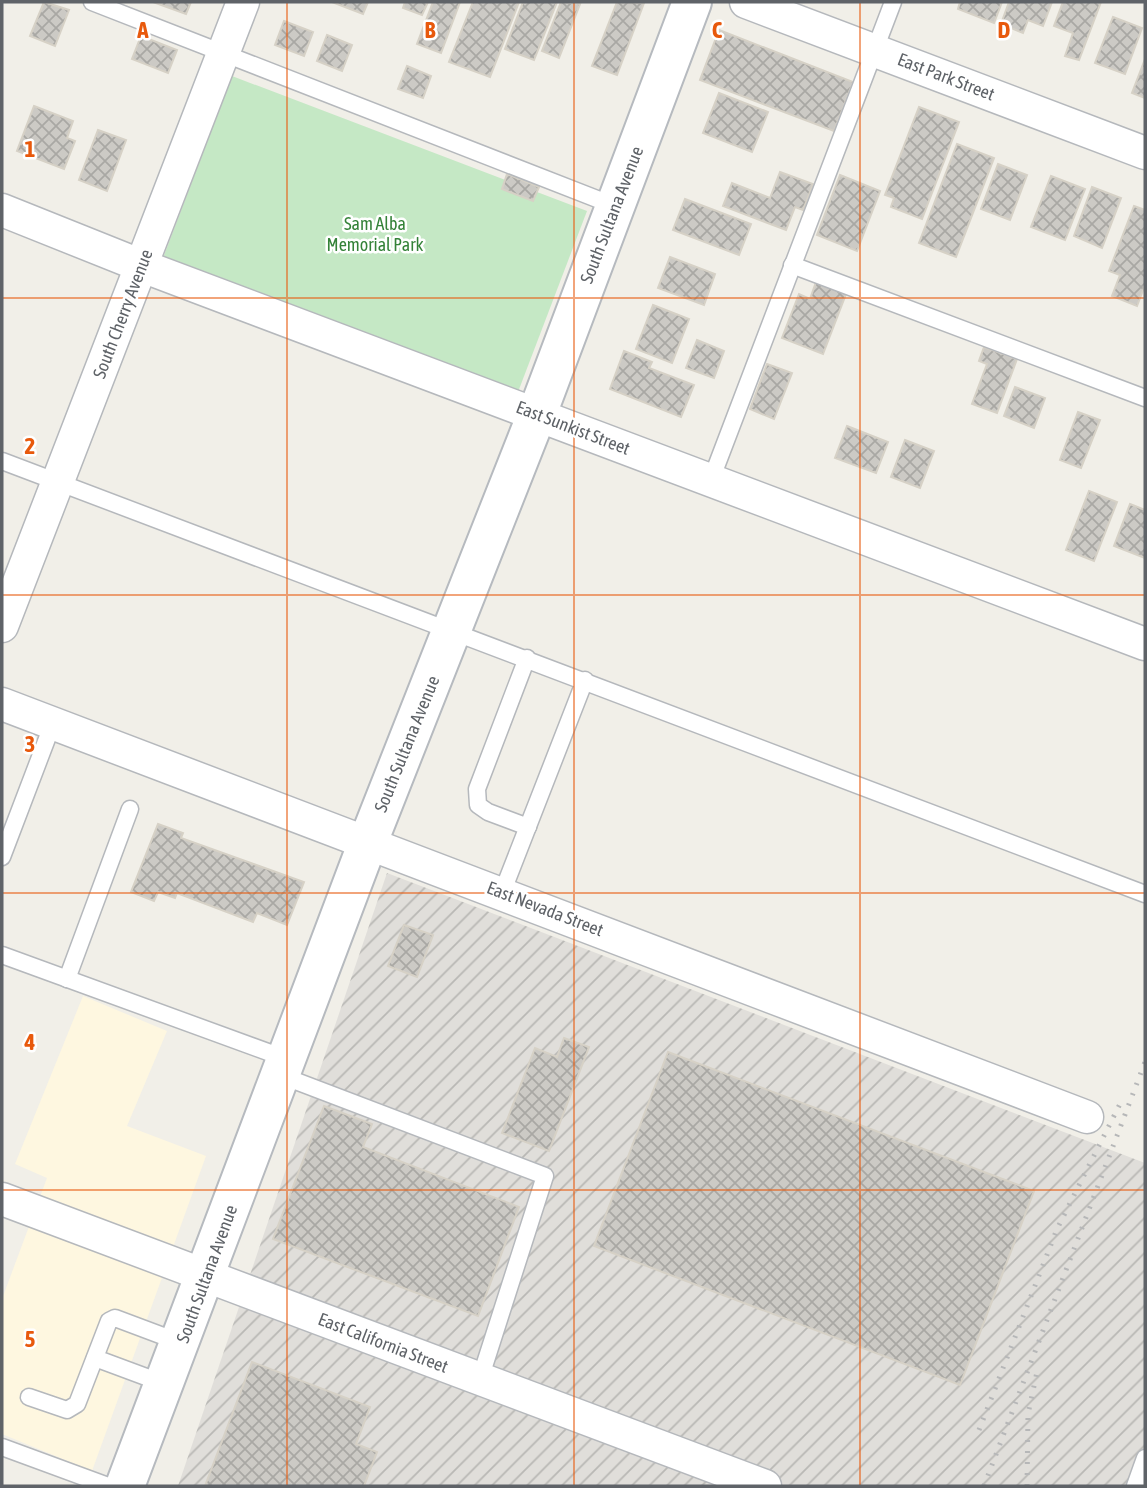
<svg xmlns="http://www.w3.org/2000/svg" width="1147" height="1488" font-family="'Asap Condensed',sans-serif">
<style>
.commercial{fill:#fef7e0}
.industrial{fill:url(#industrial-furrows)}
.green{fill:#c5e8c5}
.building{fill:url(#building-cross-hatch);stroke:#d6d1c6;stroke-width:2}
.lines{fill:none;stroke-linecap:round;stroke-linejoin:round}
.lane-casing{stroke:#b5b8bc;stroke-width:19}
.street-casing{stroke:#b5b8bc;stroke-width:35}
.secondary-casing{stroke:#b6babf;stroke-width:42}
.lane{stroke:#fff;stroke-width:16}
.street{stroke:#fff;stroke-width:32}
.secondary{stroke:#fff;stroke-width:38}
.rail{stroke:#b6b7b8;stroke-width:5;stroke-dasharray:2 9;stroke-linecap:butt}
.grid{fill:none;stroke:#e8590c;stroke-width:2;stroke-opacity:0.55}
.labels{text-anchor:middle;stroke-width:5;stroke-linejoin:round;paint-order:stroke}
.street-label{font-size:18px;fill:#5f6368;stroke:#fff}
.park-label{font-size:18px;fill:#348238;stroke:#fff}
.grid-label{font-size:23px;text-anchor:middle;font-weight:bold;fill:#e8590c;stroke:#fff;stroke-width:5;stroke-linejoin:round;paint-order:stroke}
</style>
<defs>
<pattern id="industrial-furrows" width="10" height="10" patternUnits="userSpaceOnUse" patternTransform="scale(1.75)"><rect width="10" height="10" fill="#e0deda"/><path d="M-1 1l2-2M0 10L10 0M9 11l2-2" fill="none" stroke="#b9b8b5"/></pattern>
<pattern id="building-cross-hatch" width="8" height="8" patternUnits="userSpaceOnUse" patternTransform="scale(1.75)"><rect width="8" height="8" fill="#cccac5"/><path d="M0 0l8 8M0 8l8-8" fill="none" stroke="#a9a8a4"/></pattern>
</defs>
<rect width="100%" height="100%" fill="#f1efe8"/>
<path class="commercial" d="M83 996 167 1031 127 1126 206 1156 92 1471 2 1434V1299L47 1178 15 1164Z"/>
<path class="industrial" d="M387 873 1145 1163V1486H178Z"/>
<path class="green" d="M232 76 587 211 518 392 163 258Z"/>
<g class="building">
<path d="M44 2 69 10 55 46 30 36Z"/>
<path d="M153 2H191L186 14Z"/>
<path d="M332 2H368L363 14Z"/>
<path d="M405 2H428L422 15 403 8Z"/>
<path d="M433 2H460L441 53 417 44Z"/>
<path d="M473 2H519L490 77 449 62Z"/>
<path d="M523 2H557L534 60 505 49Z"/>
<path d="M561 2 580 4 559 58 542 51Z"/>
<path d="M617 2 644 3 617 75 592 66Z"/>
<path d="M960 2H1002L994 23 958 9Z"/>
<path d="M1009 2H1052L1043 26 1028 20 1023 33 1001 24Z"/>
<path d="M1063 2H1101L1079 60 1065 56 1073 33 1054 26Z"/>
<path d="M1113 17 1142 28 1125 74 1095 63Z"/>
<path d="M284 21 313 32 304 56 275 45Z"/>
<path d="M719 30 853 82 834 131 700 80Z"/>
<path d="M327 35 352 45 342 71 317 61Z"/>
<path d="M141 36 177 50 168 73 132 59Z"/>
<path d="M1145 59V98L1132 93Z"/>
<path d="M407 66 431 76 423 98 398 89Z"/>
<path d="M719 93 768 112 752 152 703 133Z"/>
<path d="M34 106 73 121 67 138 75 141 64 169 17 151Z"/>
<path d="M919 107 959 122 922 219 891 207 894 198 885 195Z"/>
<path d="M98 130 126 140 107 191 79 180Z"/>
<path d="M957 144 994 158 956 257 919 243Z"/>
<path d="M998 164 1027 175 1010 220 981 209Z"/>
<path d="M780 172 813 184 803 210 795 207 786 230 723 206 732 183 770 198Z"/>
<path d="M507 174 539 187 533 201 502 189Z"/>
<path d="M840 175 880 191 857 251 817 235Z"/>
<path d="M1051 176 1085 189 1065 240 1031 227Z"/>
<path d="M1092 187 1121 198 1102 248 1074 236Z"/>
<path d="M685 199 751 224 739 255 673 230Z"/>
<path d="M1134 206 1145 210V285L1137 306 1112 296 1120 275 1109 271Z"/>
<path d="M670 257 715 274 704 305 658 288Z"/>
<path d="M816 282 846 294 823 354 782 338 799 294 810 299Z"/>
<path d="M653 305 689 319 672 363 636 349Z"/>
<path d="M697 340 724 351 714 378 686 368Z"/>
<path d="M984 347 1017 359 997 413 972 404 987 364 979 361Z"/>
<path d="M624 351 652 362 649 368 694 385 681 417 610 389Z"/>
<path d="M767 364 792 373 774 419 750 409Z"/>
<path d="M1015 387 1045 398 1034 428 1004 416Z"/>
<path d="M1078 412 1100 420 1081 468 1060 460Z"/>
<path d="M847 426 888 442 876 473 835 458Z"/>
<path d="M905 440 934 451 920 488 891 477Z"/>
<path d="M1089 491 1117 502 1094 561 1066 550Z"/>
<path d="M1130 504 1145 510V558L1114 546Z"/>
<path d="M158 824 183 833 181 838 304 882 287 925 257 913 253 922 177 893 175 898 158 892 154 901 131 892Z"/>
<path d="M404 925 433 935 417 977 388 966Z"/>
<path d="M564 1038 589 1047 549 1151 502 1133 535 1048 557 1057Z"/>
<path d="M668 1052 1034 1191 960 1385 594 1246Z"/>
<path d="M324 1106 372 1124 363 1147 519 1207 478 1316 273 1239Z"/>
<path d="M252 1362 370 1407 356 1444 377 1452 364 1486H205Z"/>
</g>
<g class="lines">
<defs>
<g id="lane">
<path d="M92 2 615 206"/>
<path d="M792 265 1145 398"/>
<path d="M2 461 1145 894"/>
<path d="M711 480 893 2"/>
<path d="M527 658 477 789 478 805 488 812 528 827"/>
<path d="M2 857 53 723"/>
<path d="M502 893 585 680"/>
<path d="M2 955 287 1059"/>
<path d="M67 979 130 809"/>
<path d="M280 1075 545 1176 480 1379"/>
<path d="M95 1358 165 1384"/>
<path d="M29 1397 67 1410 77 1404 109 1321 115 1318 179 1342"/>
<path d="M2 1447 108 1486"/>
<path d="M1135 1486 1145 1458"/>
</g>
<g id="street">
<path d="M746 2 1145 153"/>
<path d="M2 210 142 266 1145 644"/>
<path d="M2 626 243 2"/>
<path d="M2 704 1087 1117"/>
<path d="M2 1199 765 1486"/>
</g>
<path id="secondary" d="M125 1486 368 842 537 414 692 2"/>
</defs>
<use href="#lane" class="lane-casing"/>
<use href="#street" class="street-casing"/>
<use href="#secondary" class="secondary-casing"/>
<use href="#lane" class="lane"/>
<use href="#street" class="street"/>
<use href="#secondary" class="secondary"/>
<g class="rail">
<path d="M979 1430 1057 1229 1122 1100"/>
<path d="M984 1486 1145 1062"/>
<path d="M1027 1486 1028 1414 1037 1372"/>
</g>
</g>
<path class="grid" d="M287 2V1486M574 2V1486M860 2V1486M2 298H1145M2 595H1145M2 893H1145M2 1190H1145"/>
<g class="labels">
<g class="street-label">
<text transform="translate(946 77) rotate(21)" y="6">East Park Street</text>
<text transform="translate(612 215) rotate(-69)" y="6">South Sultana Avenue</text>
<text transform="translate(123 314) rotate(-69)" y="6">South Cherry Avenue</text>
<text transform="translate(573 428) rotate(21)" y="6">East Sunkist Street</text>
<text transform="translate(407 744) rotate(-68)" y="6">South Sultana Avenue</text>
<text transform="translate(545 909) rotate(21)" y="6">East Nevada Street</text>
<text transform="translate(207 1274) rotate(-70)" y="6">South Sultana Avenue</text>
<text transform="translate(383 1343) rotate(21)" y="6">East California Street</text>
</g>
<g class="park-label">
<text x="375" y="230">Sam Alba<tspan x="375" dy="21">Memorial Park</tspan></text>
</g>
</g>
<g class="grid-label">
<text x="143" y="38">A</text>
<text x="430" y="38">B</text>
<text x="717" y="38">C</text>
<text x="1004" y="38">D</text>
<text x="30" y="157">1</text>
<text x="30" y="454">2</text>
<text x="30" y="752">3</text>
<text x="30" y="1050">4</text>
<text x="30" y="1347">5</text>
</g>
<rect width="1147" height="1488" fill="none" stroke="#5f6368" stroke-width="7"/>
</svg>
